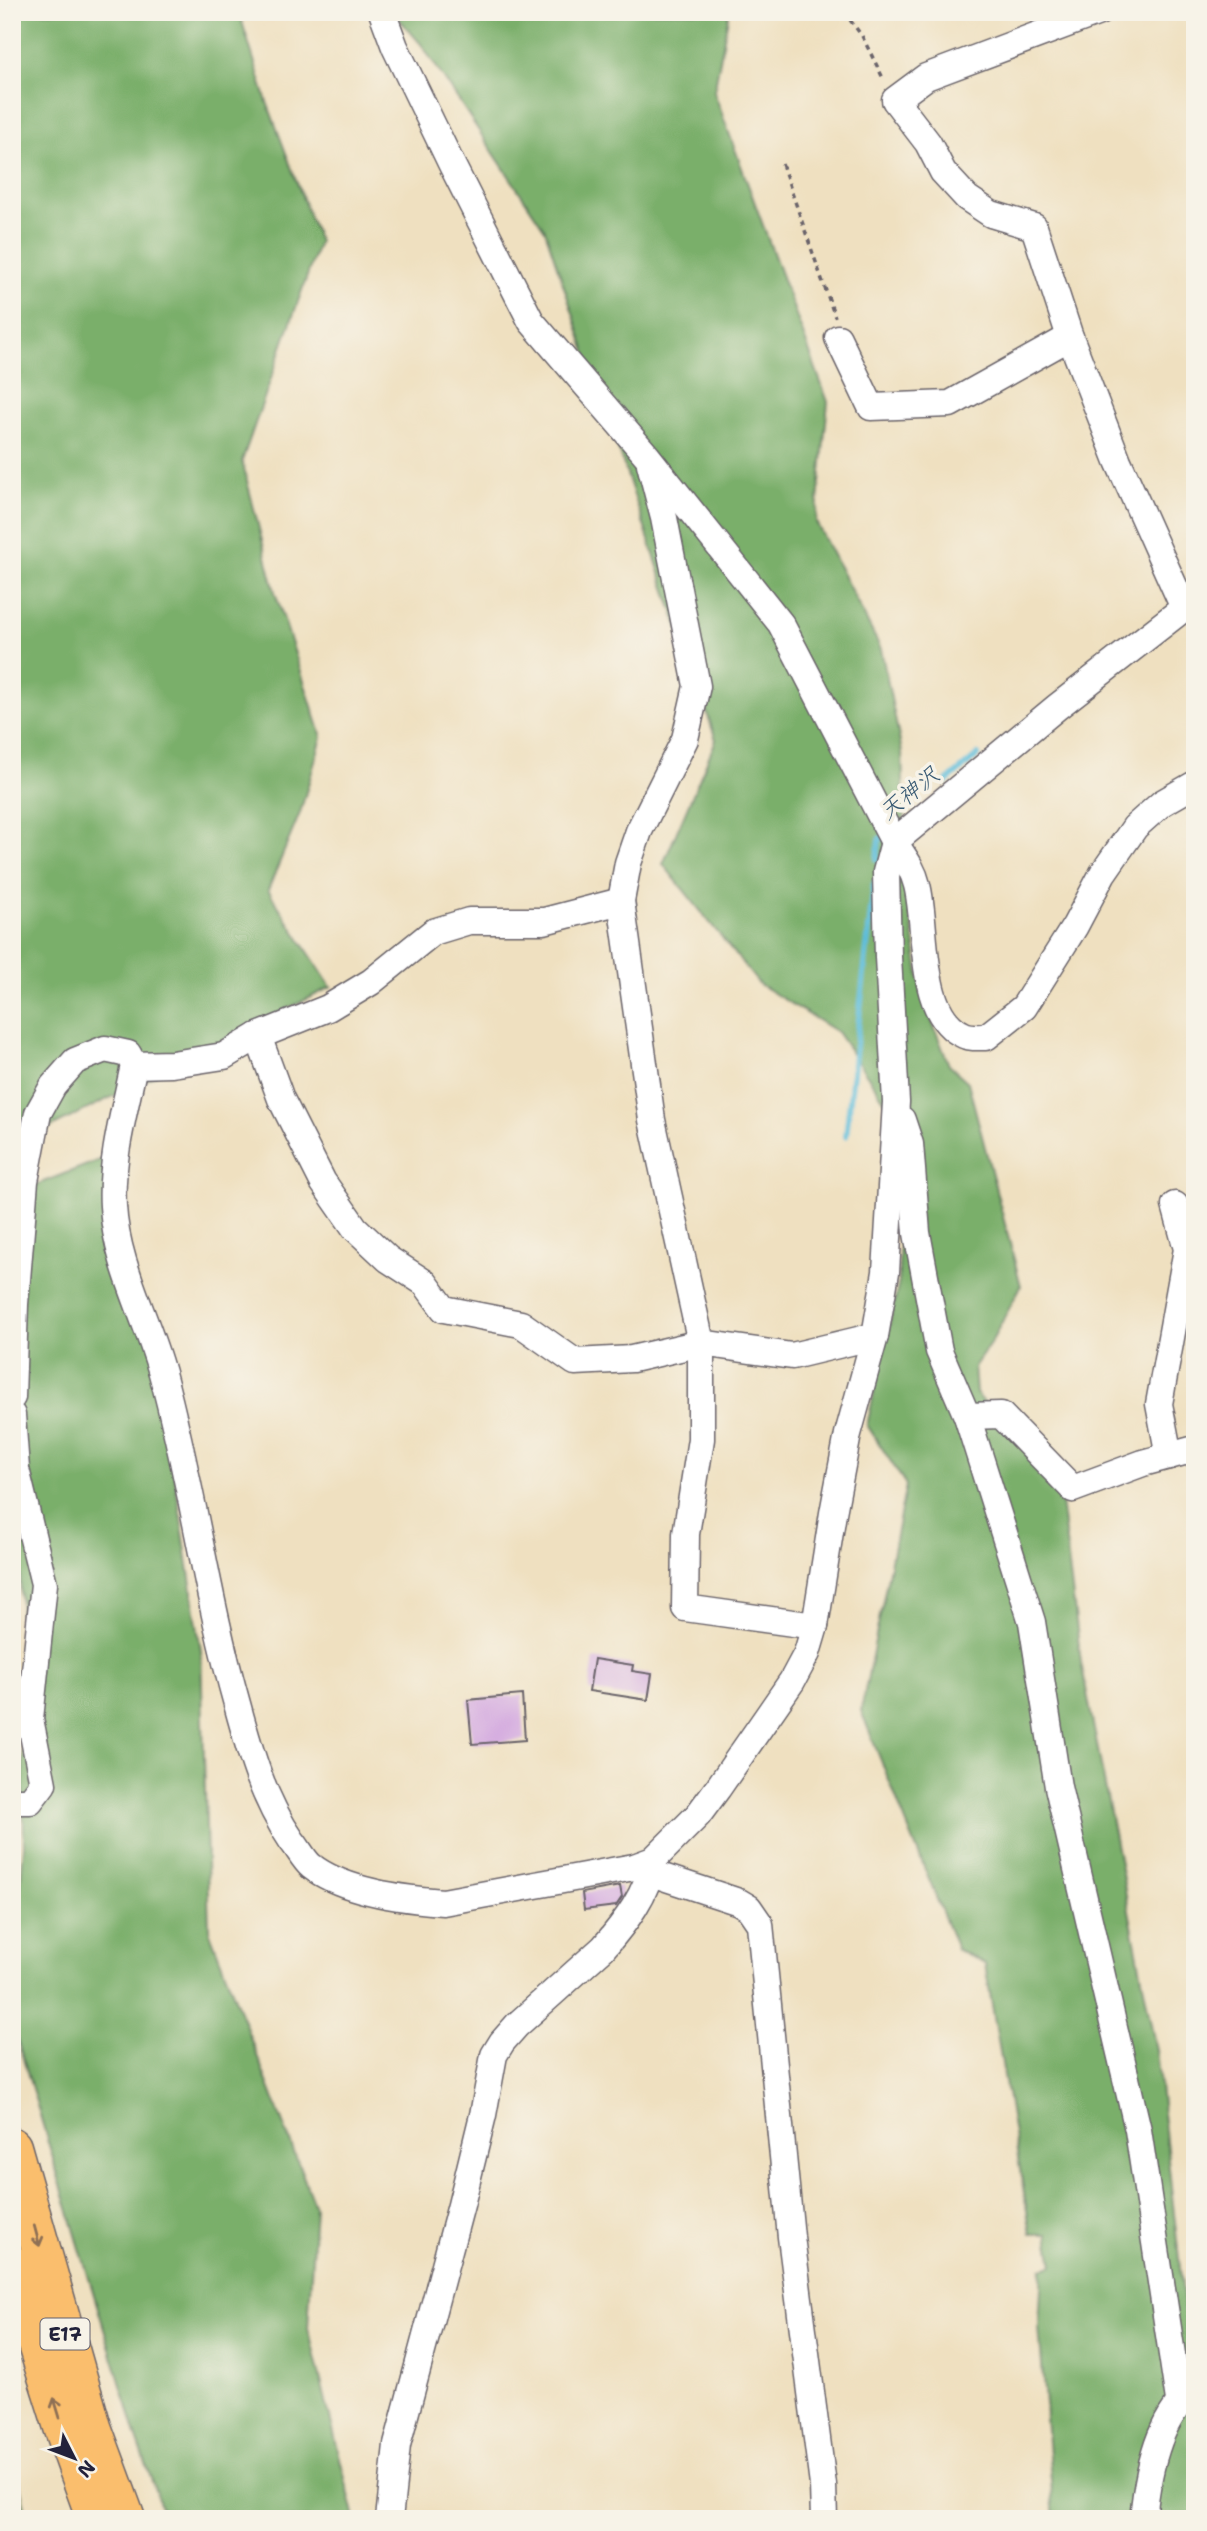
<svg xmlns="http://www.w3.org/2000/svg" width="1207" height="2531" font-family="'Shantell Sans','Klee One',sans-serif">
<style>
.forest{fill:#7aaf6b;stroke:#4e6853;stroke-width:2}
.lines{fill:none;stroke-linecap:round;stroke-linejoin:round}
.stream{stroke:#5abcd9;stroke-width:6}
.building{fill:#d2a6df}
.minor-casing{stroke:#6a646a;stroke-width:29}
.highway-casing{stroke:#6a646a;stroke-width:41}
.path{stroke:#6a646a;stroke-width:3.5;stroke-dasharray:5 5;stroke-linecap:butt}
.minor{stroke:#fff;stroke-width:26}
.highway{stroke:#fabe6d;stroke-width:38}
.oneway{stroke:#8e7054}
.labels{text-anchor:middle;stroke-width:7;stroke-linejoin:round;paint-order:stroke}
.shield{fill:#f7f3e8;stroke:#62616f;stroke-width:2}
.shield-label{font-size:19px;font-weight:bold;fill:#22223b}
.water-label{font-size:23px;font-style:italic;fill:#365872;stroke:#f7f3e8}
</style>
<rect width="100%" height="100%" fill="#f7f3e8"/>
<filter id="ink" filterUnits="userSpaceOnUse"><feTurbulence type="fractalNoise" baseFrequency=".0143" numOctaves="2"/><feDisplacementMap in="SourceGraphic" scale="14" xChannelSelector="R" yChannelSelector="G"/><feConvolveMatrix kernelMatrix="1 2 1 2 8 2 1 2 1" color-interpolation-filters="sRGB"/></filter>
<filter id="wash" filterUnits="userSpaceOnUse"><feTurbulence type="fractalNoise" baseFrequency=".00686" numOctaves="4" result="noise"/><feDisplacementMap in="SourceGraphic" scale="28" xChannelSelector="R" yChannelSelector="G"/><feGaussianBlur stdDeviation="1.57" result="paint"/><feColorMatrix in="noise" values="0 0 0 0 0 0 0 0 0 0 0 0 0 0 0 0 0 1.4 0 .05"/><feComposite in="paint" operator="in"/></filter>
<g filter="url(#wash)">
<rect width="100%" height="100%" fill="#efe0c0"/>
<g class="forest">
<path d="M12 12H239L267 102 319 242 242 461 275 592 322 737 300 813 268 890 331 987 12 1147Z"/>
<path d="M393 12H729L714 92 828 402 816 522 881 649 902 752 907 889 922 996 949 1065 968 1082 1021 1286 992 1341 974 1367 976 1393 1013 1437 1057 1469 1081 1662 1156 2050 1195 2404V2519H1054L1039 2327 1042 2268 1053 2265 1048 2234H1031L985 1964 957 1949 861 1711 906 1485 867 1425 899 1282 900 1123 837 1032 759 984 663 864 716 740 545 230 421 44Z"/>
<path d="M105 1158 159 1373 201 1651 209 1930 315 2207 308 2328 355 2519H165L136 2435 12 2022V1975L24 1846 20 1551 12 1499V1194Z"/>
<path d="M12 2455 28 2519H12Z"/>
</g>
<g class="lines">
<g class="stream">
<path d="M946 782 978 755"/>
<path d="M877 859 879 840 883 837"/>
<path d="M846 1136 874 884"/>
</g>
</g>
<g id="blocks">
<g class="building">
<path d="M594 1659 633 1665 632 1671 652 1674 648 1700 589 1691Z"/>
<path d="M522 1695 525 1740 472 1744 468 1700Z"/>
<path d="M620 1886 622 1897 616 1906 584 1910 582 1893Z"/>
</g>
</g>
</g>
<g filter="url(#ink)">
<use href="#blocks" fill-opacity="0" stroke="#6a646a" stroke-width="2"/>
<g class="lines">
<defs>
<g id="minor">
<path d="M382 12 395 47 452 165 531 321 648 457 781 624 894 842C903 856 913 868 917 885 928 927 917 1015 964 1035 970 1038 979 1037 986 1037L1024 1007 1075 926 1103 873 1135 827 1162 803 1195 784"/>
<path d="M1099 12 926 77 895 100 928 143 943 172 967 198 991 214 1034 227 1070 337 1118 461 1184 608"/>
<path d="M838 338 871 407 950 404 1070 337"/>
<path d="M650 464 664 518 697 686 685 739 639 831 628 863 621 901 652 1120 701 1343V1439L686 1534 685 1608 815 1626"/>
<path d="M258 1036 281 1099 323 1182 355 1228 388 1259 425 1283 444 1309 521 1324 575 1362 632 1359 701 1343 792 1356 875 1336"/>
<path d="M134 1065 172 1064 224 1056 258 1036 328 1008 371 982 433 932 469 921H544L621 901"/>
<path d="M902 1120 910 1144 917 1233 939 1351 967 1416 1032 1622 1058 1787 1138 2130 1179 2401"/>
<path d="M12 1397 15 1304 25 1181 38 1113 53 1086 75 1061 105 1049 128 1054 134 1065C125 1109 110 1161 113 1206 116 1264 147 1318 162 1373 192 1482 206 1595 237 1704 250 1752 263 1799 292 1841 298 1848 304 1860 311 1866 343 1891 403 1899 443 1902L634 1867 653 1860 698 1815 718 1788 792 1681 807 1653 815 1626 833 1513 848 1434 875 1336 886 1272 896 1102 888 957 886 872 894 842 1057 707 1184 608 1195 604"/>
<path d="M12 1415 16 1469 44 1584 30 1719 43 1784 30 1801H12"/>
<path d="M967 1416 1001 1415 1073 1489 1143 1463 1195 1449"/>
<path d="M1169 1456 1159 1404 1187 1249 1175 1205"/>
<path d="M651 1873 739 1902 749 1908 760 1924 791 2237 823 2485 824 2519"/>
<path d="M389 2519 397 2445 461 2205 483 2115 494 2055 502 2042 517 2025 603 1948C625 1923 648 1893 653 1860"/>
<path d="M1143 2519C1147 2476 1158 2417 1193 2391"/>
</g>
<g id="highway">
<path d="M12 2147 92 2427 126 2519"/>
<path d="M12 2265 63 2427 96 2519"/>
</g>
</defs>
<use href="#minor" class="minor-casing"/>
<use href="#highway" class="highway-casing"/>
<g class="path">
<path d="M844 12 862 36 884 80"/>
<path d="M782 164 835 317"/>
</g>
<use href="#minor" class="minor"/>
<use href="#highway" class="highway"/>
</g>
<defs><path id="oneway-shaft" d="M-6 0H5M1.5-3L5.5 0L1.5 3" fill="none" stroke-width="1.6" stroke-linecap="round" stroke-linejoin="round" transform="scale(1.75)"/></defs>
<g class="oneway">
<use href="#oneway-shaft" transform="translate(37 2236) rotate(75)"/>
<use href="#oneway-shaft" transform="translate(57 2408) rotate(-107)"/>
</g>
</g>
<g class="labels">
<rect class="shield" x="40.5" y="2318.5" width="49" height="31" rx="5"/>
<g class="shield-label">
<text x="65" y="2341">E17</text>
</g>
<g class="water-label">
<text transform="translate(909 793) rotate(-39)" y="8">天神沢</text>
</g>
</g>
<rect width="1207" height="2531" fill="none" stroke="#f7f3e8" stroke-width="42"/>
<g transform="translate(74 2458) rotate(132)" stroke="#f7f3e8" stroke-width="5" paint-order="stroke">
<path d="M0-5L12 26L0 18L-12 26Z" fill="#22223b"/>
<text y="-10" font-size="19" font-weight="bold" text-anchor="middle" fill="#22223b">N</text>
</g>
</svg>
